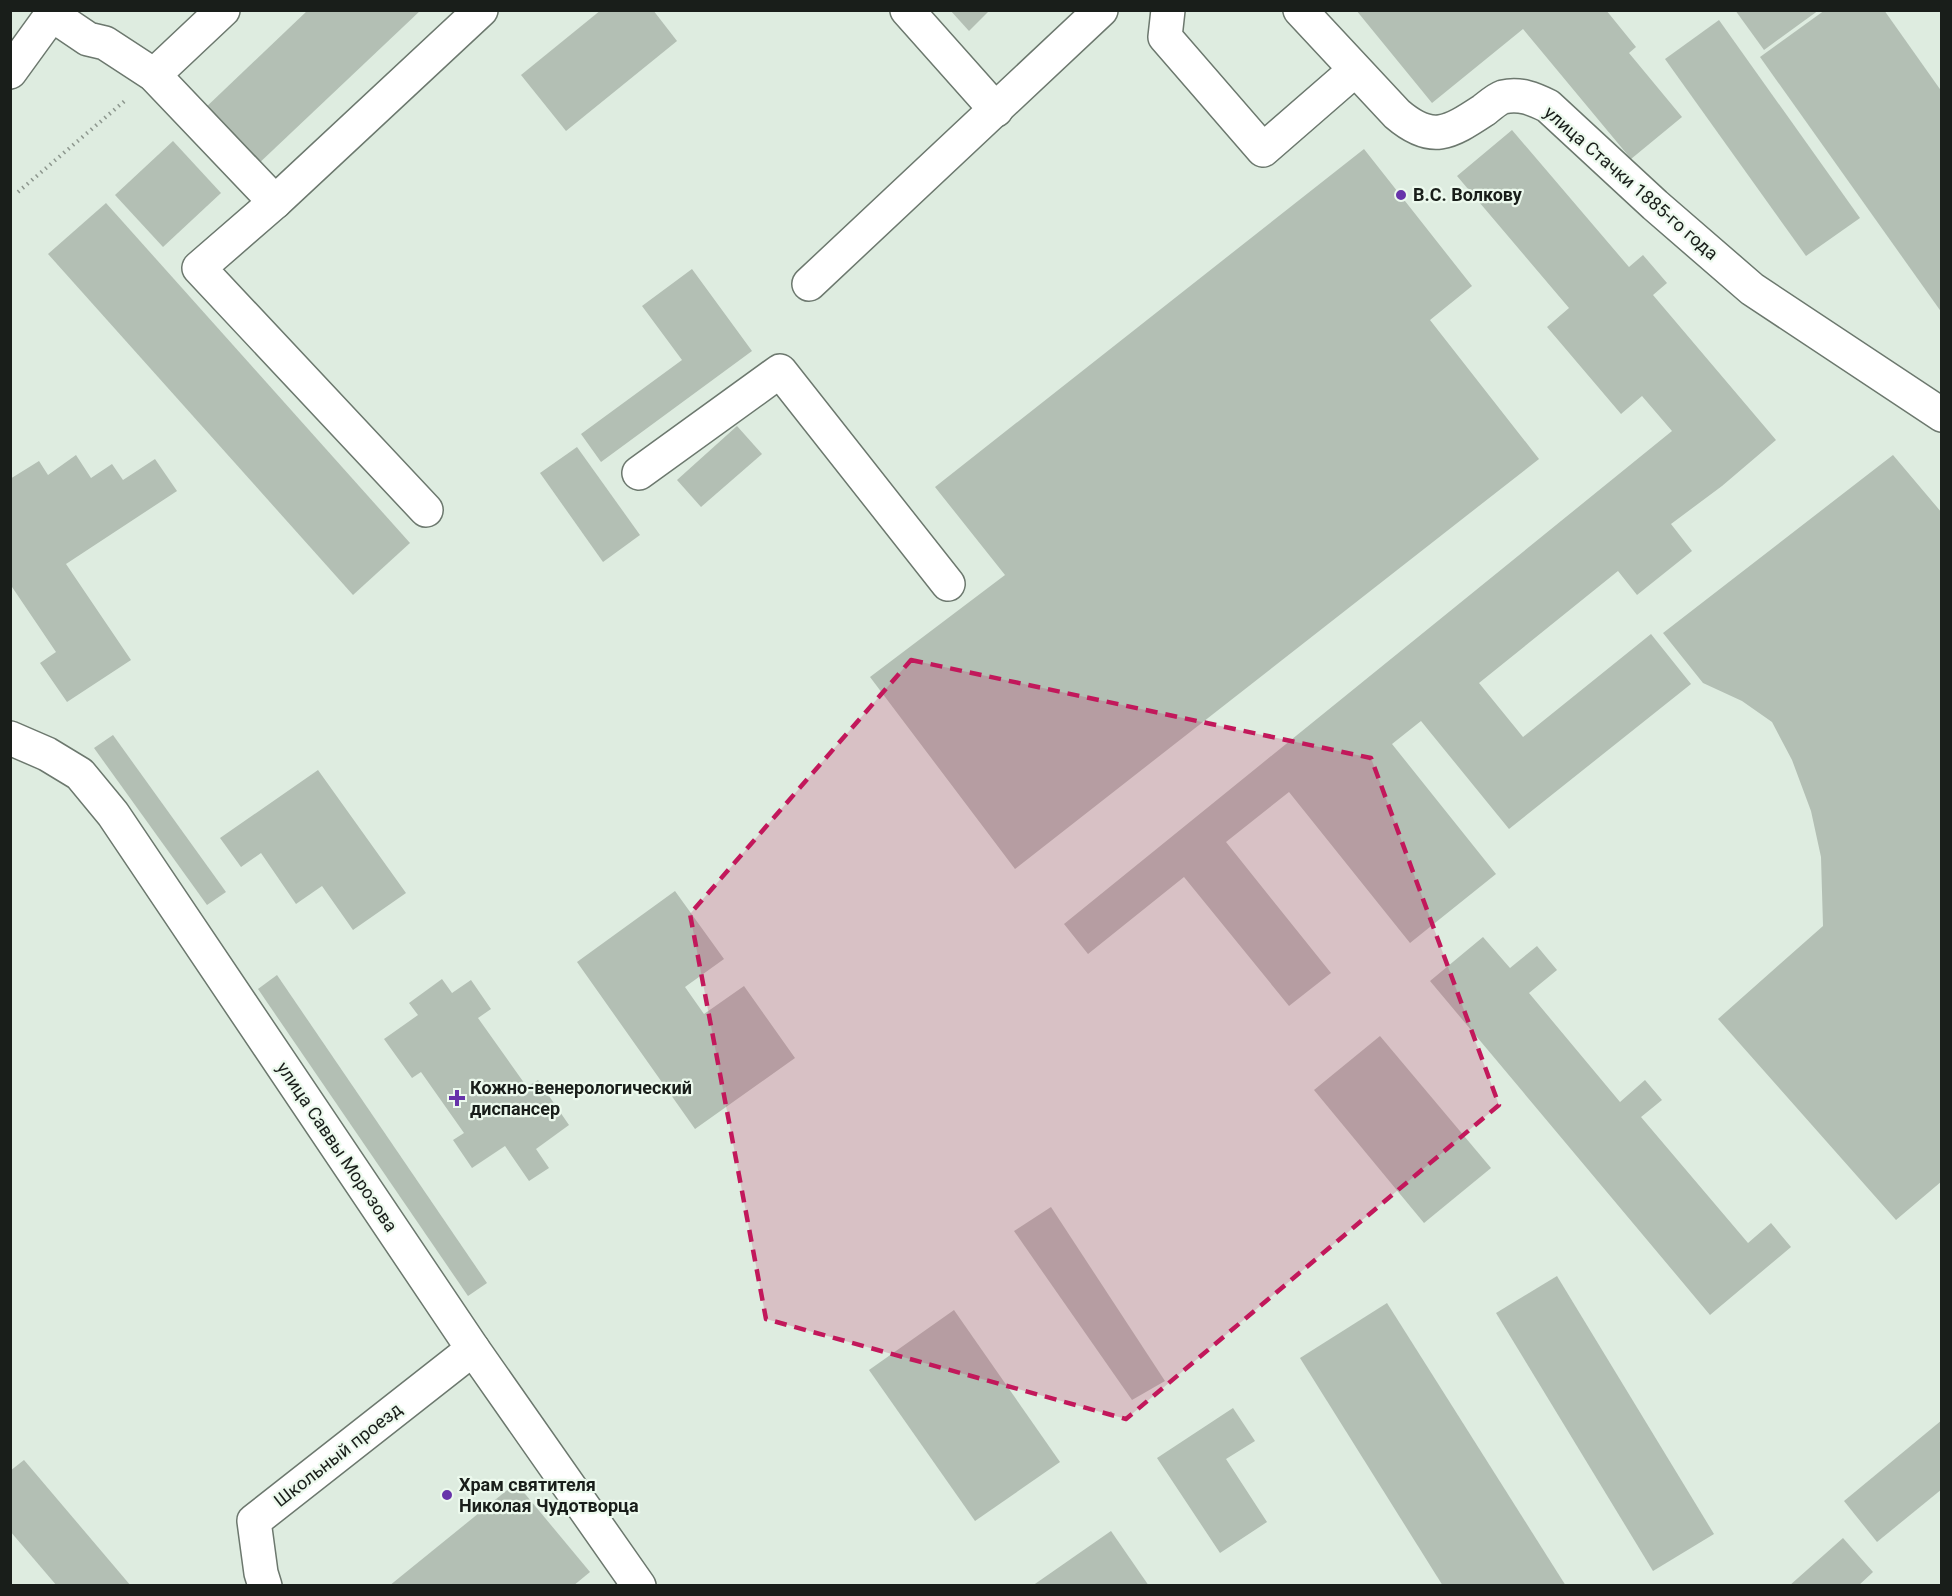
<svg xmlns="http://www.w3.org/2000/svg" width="1952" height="1596" font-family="Roboto,sans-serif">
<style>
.building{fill:#b3bfb4}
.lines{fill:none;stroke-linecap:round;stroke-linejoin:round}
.minor-casing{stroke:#6c786e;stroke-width:36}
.major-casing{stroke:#6c786e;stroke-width:36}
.path{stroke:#8d978e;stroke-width:4;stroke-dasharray:1.5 4.5;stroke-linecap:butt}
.minor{stroke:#fff;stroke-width:33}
.major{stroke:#fff;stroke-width:33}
.marked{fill:#c2185b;fill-opacity:0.2;stroke:#c2185b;stroke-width:4.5;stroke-dasharray:12 8;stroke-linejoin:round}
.poi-dot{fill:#6733aa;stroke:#ecf9ed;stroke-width:2}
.labels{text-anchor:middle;stroke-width:4.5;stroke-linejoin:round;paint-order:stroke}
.street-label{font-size:18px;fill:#191e1a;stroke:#ecf9ed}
.poi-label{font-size:18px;font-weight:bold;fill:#191e1a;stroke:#ecf9ed;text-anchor:start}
</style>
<rect width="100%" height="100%" fill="#deece0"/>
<g class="building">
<path d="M308 10H421L255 167 202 111Z"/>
<path d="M601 10H653L677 41 566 131 521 75Z"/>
<path d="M950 10H990L969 31Z"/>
<path d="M1356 10H1606L1636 47 1629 53 1682 117 1631 159 1523 29 1432 103Z"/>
<path d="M1735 10H1819L1764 50Z"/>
<path d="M1825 10H1884L1942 92V313L1760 57Z"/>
<path d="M1719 20 1860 218 1806 256 1665 59Z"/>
<path d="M1512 130 1629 267 1643 255 1667 283 1653 295 1776 440 1722 486 1671 524 1692 551 1637 595 1618 571 1479 683 1523 737 1651 634 1691 684 1509 829 1421 721 1392 744 1496 874 1410 943 1289 792 1226 842 1331 973 1289 1006 1184 877 1088 954 1064 924 1672 431 1642 396 1621 414 1547 327 1569 308 1457 176Z"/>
<path d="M173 141 221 193 163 247 115 195Z"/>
<path d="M1364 149 1472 286 1430 320 1539 459 1015 869 870 677 1005 575 935 487Z"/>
<path d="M106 203 410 543 353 595 48 254Z"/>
<path d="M692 269 752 351 601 462 581 434 682 360 642 306Z"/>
<path d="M737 426 762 454 701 507 677 480Z"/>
<path d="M577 447 640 535 603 562 540 473Z"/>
<path d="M76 455 91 478 112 464 123 480 155 459 177 491 66 564 131 660 67 702 40 663 56 652 10 584V479L39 461 48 475Z"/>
<path d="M1893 455 1942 513V1181L1896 1220 1718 1019 1823 926 1821 857 1811 811 1792 760 1772 722 1742 701 1703 683 1663 633Z"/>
<path d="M113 735 226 892 207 905 94 748Z"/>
<path d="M318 770 406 893 353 930 322 886 296 904 261 853 241 867 220 838Z"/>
<path d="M675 891 724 959 685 987 704 1014 744 986 795 1058 695 1129 577 962Z"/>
<path d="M1483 937 1510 968 1537 946 1557 970 1529 993 1620 1102 1645 1080 1662 1100 1641 1117 1748 1243 1771 1223 1791 1247 1710 1315 1430 981Z"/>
<path d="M277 975 487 1283 468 1296 258 989Z"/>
<path d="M442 979 452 993 471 980 491 1009 478 1018 527 1087 538 1080 569 1125 536 1149 549 1168 529 1181 505 1146 472 1168 453 1140 464 1133 421 1072 412 1078 384 1039 418 1015 409 1003Z"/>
<path d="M1380 1036 1491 1168 1424 1223 1314 1090Z"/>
<path d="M1051 1207 1165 1381 1132 1400 1014 1231Z"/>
<path d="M1557 1276 1714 1534 1653 1571 1496 1313Z"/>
<path d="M1387 1303 1566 1586H1443L1300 1358Z"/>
<path d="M954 1310 1060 1462 975 1521 869 1370Z"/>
<path d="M1233 1408 1255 1441 1226 1459 1267 1522 1220 1553 1157 1458Z"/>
<path d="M1942 1420V1489L1877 1542 1844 1501Z"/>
<path d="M24 1460 131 1586H57L10 1531V1471Z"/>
<path d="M516 1483 590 1572 573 1586H389Z"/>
<path d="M1111 1531 1149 1586H1032Z"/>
<path d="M1843 1538 1873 1572 1858 1586H1789Z"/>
</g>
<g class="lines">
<defs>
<g id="minor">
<path d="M907 10 996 110"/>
<path d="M1168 10 1165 37 1263 150 1355 70"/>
<path d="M1300 10 1397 114C1432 144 1449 133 1484 110 1489 106 1497 99 1503 97 1520 93 1534 99 1548 106L1655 205 1752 289 1942 415"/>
<path d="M51 14 88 39 105 43 154 75 275 202 481 10"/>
<path d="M154 75 223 10"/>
<path d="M275 202 199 268 426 510"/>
<path d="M809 284 1101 10"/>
<path d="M639 473 780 371 948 584"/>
<path d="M10 738 47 754 80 774 113 814 473 1349 639 1586"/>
<path d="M265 1586 261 1573 254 1521 473 1349"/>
</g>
<path id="major" d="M10 72 55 10"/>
</defs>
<use href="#minor" class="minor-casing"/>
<use href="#major" class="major-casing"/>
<path class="path" d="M18 192 127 99"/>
<use href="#minor" class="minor"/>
<use href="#major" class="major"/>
</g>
<path class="marked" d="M911 660 1371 758 1499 1105 1126 1419 766 1319 690 914Z"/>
<g class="poi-dot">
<circle cx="1401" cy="195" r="6"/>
<path d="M454 1089h6v6h6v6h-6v6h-6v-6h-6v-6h6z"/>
<circle cx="447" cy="1495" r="6"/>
</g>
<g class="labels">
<g class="street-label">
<text transform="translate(1631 183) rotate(41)" y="6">улица Стачки 1885-го года</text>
<text transform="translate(337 1147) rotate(56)" y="6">улица Саввы Морозова</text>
<text transform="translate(338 1455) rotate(-38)" y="6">Школьный проезд</text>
</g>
<g class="poi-label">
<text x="1413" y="201">В.С. Волкову</text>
<text x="470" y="1094">Кожно-венерологический<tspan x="470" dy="21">диспансер</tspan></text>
<text x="459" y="1491">Храм святителя<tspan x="459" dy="21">Николая Чудотворца</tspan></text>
</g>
</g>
<rect width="1952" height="1596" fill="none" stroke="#191e1a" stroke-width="24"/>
</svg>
